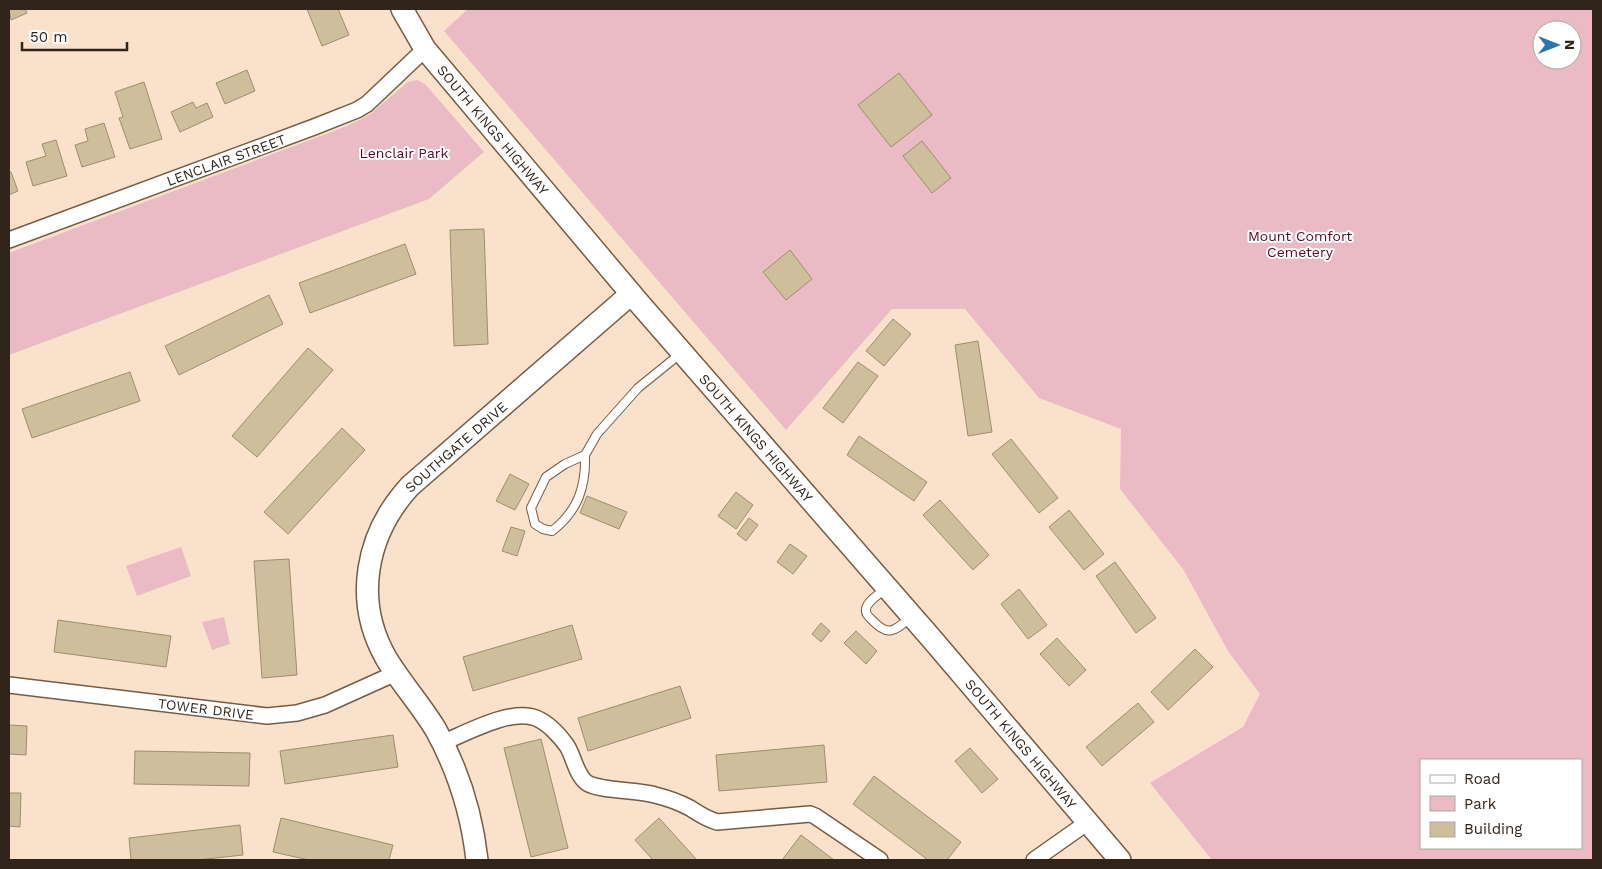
<svg xmlns="http://www.w3.org/2000/svg" width="1602" height="869" font-family="'Work Sans',sans-serif">
<style>
.green{fill:#eabbc5;fill-rule:evenodd}
.building{fill:#cfbe9b;stroke:#9e8d6c}
.lines{fill:none;stroke-linecap:round;stroke-linejoin:round}
.lane-casing{stroke:#775c44;stroke-width:10}
.street-casing{stroke:#775c44;stroke-width:18}
.secondary-casing{stroke:#775c44;stroke-width:24}
.lane{stroke:#fff;stroke-width:8}
.street{stroke:#fff;stroke-width:15}
.secondary{stroke:#fff;stroke-width:21}
.labels{text-anchor:middle;stroke-width:4;stroke-linejoin:round;paint-order:stroke}
.street-label{font-size:14px;fill:#31251b;stroke:#fff}
.park-label{font-size:14px;fill:#560626;stroke:#fff}
</style>
<rect width="100%" height="100%" fill="#fae1cb"/>
<g class="green">
<path d="M468 9H1593V860H1212L1150 783 1243 727 1260 694 1228 651 1183 569 1120 489 1121 429 1039 398 965 309H892L786 430 444 31ZM1542 30H1572V60H1542ZM1421 760H1581V848H1421Z"/>
<path d="M418 80 426 85 484 152 429 199 9 355V253L347 126 369 115 408 82Z"/>
<path d="M181 547 191 576 137 596 126 566Z"/>
<path d="M224 617 230 644 212 650 202 622Z"/>
</g>
<g class="building">
<path d="M9 9H25L27 13 11 20Z"/>
<path d="M307 9H338L349 35 322 46Z"/>
<path d="M247 70 255 91 225 104 216 83Z"/>
<path d="M899 73 932 115 891 147 858 105Z"/>
<path d="M144 82 162 139 130 149 119 118 123 117 115 92Z"/>
<path d="M193 102 196 108 207 103 213 117 180 132 171 112Z"/>
<path d="M104 123 115 157 82 167 75 145 88 141 85 129Z"/>
<path d="M56 140 67 176 33 186 26 162 46 156 42 144Z"/>
<path d="M922 141 951 178 932 193 903 156Z"/>
<path d="M9 172H11L18 191 9 195Z"/>
<path d="M484 229 488 344 454 346 450 230Z"/>
<path d="M405 244 416 274 310 313 299 283Z"/>
<path d="M790 250 812 279 786 300 763 272Z"/>
<path d="M269 295 283 324 179 375 165 346Z"/>
<path d="M893 319 911 334 884 366 866 351Z"/>
<path d="M978 341 992 432 968 436 955 345Z"/>
<path d="M308 348 333 370 257 457 232 436Z"/>
<path d="M858 362 878 376 843 423 823 408Z"/>
<path d="M130 372 140 401 32 438 22 409Z"/>
<path d="M342 428 365 450 288 534 264 512Z"/>
<path d="M859 436 927 482 914 501 847 455Z"/>
<path d="M1011 439 1058 498 1039 513 992 454Z"/>
<path d="M510 474 529 484 515 510 496 501Z"/>
<path d="M736 492 753 505 736 529 718 516Z"/>
<path d="M587 496 627 512 619 529 580 513Z"/>
<path d="M940 500 989 555 973 570 923 515Z"/>
<path d="M1069 510 1104 554 1084 570 1049 527Z"/>
<path d="M749 518 758 525 746 541 737 534Z"/>
<path d="M511 527 525 531 517 556 502 551Z"/>
<path d="M790 544 807 556 793 574 777 562Z"/>
<path d="M289 559 297 675 262 678 254 561Z"/>
<path d="M1115 562 1156 618 1136 633 1096 576Z"/>
<path d="M1019 589 1047 625 1028 639 1001 604Z"/>
<path d="M58 620 171 636 166 667 54 652Z"/>
<path d="M821 623 830 631 821 642 812 634Z"/>
<path d="M572 625 582 659 473 691 463 657Z"/>
<path d="M856 631 877 651 866 664 844 643Z"/>
<path d="M1057 638 1086 670 1069 686 1040 654Z"/>
<path d="M1195 649 1213 667 1168 710 1151 692Z"/>
<path d="M680 686 691 718 588 751 578 718Z"/>
<path d="M1138 703 1154 722 1102 766 1086 747Z"/>
<path d="M9 725 27 726 26 755 9 754Z"/>
<path d="M393 735 398 767 285 784 280 751Z"/>
<path d="M541 739 568 848 531 857 504 748Z"/>
<path d="M824 745 827 782 719 791 716 755Z"/>
<path d="M970 748 998 779 982 793 955 761Z"/>
<path d="M135 751 250 753 249 786 134 784Z"/>
<path d="M874 776 961 842 947 860H928L853 804Z"/>
<path d="M9 793H21L20 827 9 826Z"/>
<path d="M281 818 393 845 389 860H309L273 852Z"/>
<path d="M659 818 697 860H653L635 840Z"/>
<path d="M240 825 243 855 198 860H131L129 838Z"/>
<path d="M801 835 834 860H782Z"/>
</g>
<g class="lines">
<defs>
<g id="lane">
<path d="M585 455C586 487 578 511 552 531L543 529 535 524 531 508 546 477 565 464 585 455 597 434 638 388 680 354"/>
<path d="M885 589C880 594 867 601 866 609 865 613 868 616 871 619 888 637 893 632 910 618"/>
</g>
<g id="street">
<path d="M9 240 314 127 357 110 367 104 425 49"/>
<path d="M9 685 267 716 297 713 325 705 396 673"/>
<path d="M442 743C466 733 511 708 536 718 548 723 560 736 567 746 574 757 576 775 587 783 600 791 638 790 655 795 667 798 679 802 690 808 699 814 707 819 717 822L810 814 815 816 880 860"/>
<path d="M1034 860 1088 822"/>
</g>
<g id="secondary">
<path d="M402 9 425 49 639 303 931 638 1120 860"/>
<path d="M477 860C472 815 458 770 436 730 421 705 401 683 386 658 353 600 366 534 410 486L631 294"/>
</g>
</defs>
<use href="#lane" class="lane-casing"/>
<use href="#street" class="street-casing"/>
<use href="#secondary" class="secondary-casing"/>
<use href="#lane" class="lane"/>
<use href="#street" class="street"/>
<use href="#secondary" class="secondary"/>
</g>
<g class="labels">
<g class="street-label">
<text transform="translate(493 130) rotate(50)" y="5">SOUTH KINGS HIGHWAY</text>
<text transform="translate(226 160) rotate(-20)" y="5">LENCLAIR STREET</text>
<text transform="translate(756 438) rotate(49)" y="5">SOUTH KINGS HIGHWAY</text>
<text transform="translate(456 447) rotate(-41)" y="5">SOUTHGATE DRIVE</text>
<text transform="translate(206 709) rotate(7)" y="5">TOWER DRIVE</text>
<text transform="translate(1021 744) rotate(50)" y="5">SOUTH KINGS HIGHWAY</text>
</g>
<g class="park-label">
<text x="404" y="158">Lenclair Park</text>
<text x="1300" y="241">Mount Comfort<tspan x="1300" dy="16">Cemetery</tspan></text>
</g>
</g>
<rect width="1602" height="869" fill="none" stroke="#31251b" stroke-width="20"/>
<rect x="1420" y="759" width="162" height="90" fill="#ffffff" stroke="#ada8a4"/>
<rect x="1430" y="775" width="25" height="8" fill="#ffffff" stroke="#ada8a4"/>
<text x="1464" y="784" font-size="15" fill="#31251b">Road</text>
<rect x="1430" y="796" width="25" height="15" fill="#eabbc5" stroke="#ada8a4"/>
<text x="1464" y="809" font-size="15" fill="#31251b">Park</text>
<rect x="1430" y="822" width="25" height="15" fill="#cfbe9b" stroke="#ada8a4"/>
<text x="1464" y="834" font-size="15" fill="#31251b">Building</text>
<g transform="translate(1557 45) rotate(90)"><circle r="24" fill="#ffffff" stroke="#ada8a4"/>
<path d="M0-4L9 19L0 12L-9 19Z" fill="#2e76aa"/>
<text y="-8" font-size="14" font-weight="bold" text-anchor="middle" fill="#31251b">N</text>
</g>
<path d="M22 42v8h105v-8" fill="none" stroke="#31251b" stroke-width="2.5"/>
<text x="30" y="42" font-size="15" fill="#31251b" stroke="#ffffff" stroke-width="4" paint-order="stroke">50 m</text>
</svg>
